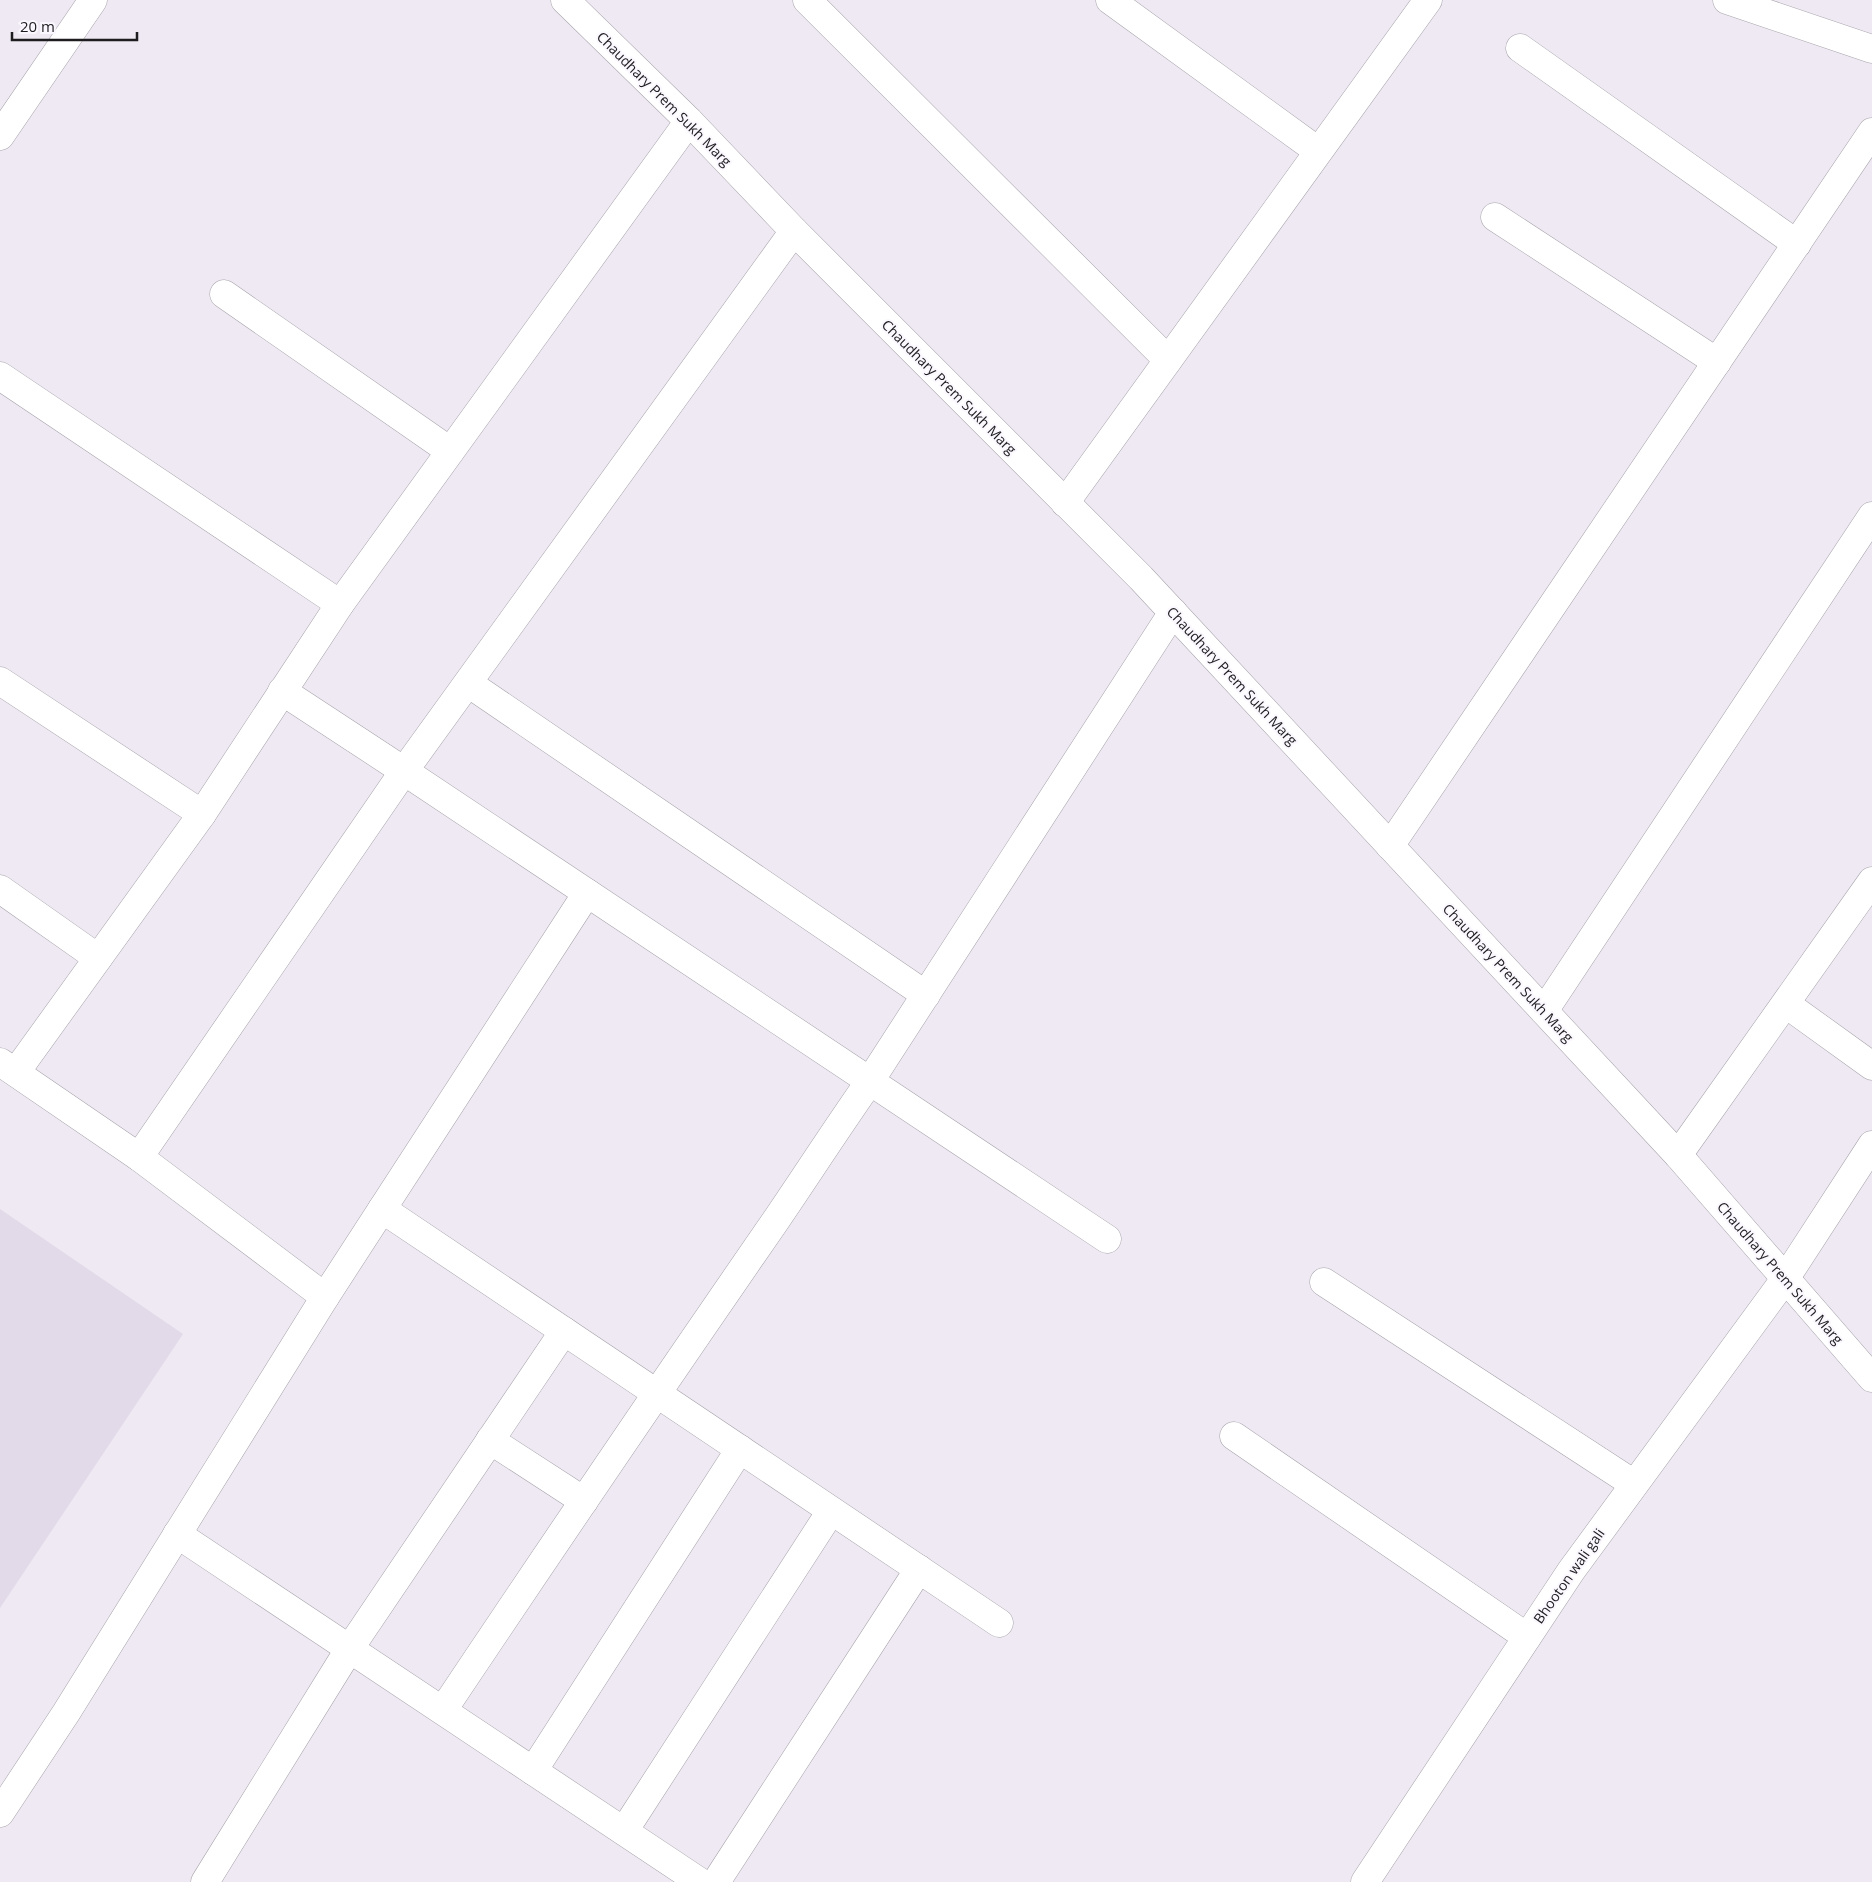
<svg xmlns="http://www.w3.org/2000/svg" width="1872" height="1882" font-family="'Open Sans',sans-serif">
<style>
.built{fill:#e2dae9}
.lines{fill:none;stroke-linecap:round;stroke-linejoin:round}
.minor-casing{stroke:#a9a4ac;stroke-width:29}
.minor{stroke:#fff;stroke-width:28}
.labels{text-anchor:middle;stroke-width:4;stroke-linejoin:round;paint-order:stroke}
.street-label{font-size:14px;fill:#1e1c1f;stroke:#fbf7fe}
</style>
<rect width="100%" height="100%" fill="#eee9f2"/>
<path class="built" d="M0 1209 183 1334 0 1608Z"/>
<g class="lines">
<defs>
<g id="minor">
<path d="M565 0 689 121 794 231 1141 578 1678 1155 1872 1378"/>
<path d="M807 0 1168 360"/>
<path d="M1110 0 1318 151"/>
<path d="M1727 0 1872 49"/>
<path d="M1520 48 1797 244"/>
<path d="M0 136 93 0"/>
<path d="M1495 217 1717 362"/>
<path d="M224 294 450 451"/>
<path d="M0 376 340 604"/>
<path d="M1065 503 1428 0"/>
<path d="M0 681 202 814"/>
<path d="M468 683 926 995"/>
<path d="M282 691 404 771 1107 1239"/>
<path d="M1390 846 1872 132"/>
<path d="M0 889 98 958"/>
<path d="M1786 1004 1872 1066"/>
<path d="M1544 1011 1872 516"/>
<path d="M0 1062 139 1157 325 1297"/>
<path d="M16 1072 202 814 340 604 689 121"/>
<path d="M1678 1155 1872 881"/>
<path d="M139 1157 404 771 794 231"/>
<path d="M382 1209 999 1623"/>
<path d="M1324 1282 1634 1484"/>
<path d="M1234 1436 1527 1637"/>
<path d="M490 1440 584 1501"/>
<path d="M177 1534 700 1882"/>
<path d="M443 1710C552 1547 662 1385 774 1223 806 1176 837 1128 870 1081L1173 612"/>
<path d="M533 1771 740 1449"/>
<path d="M0 1813 66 1713 325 1297 587 893"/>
<path d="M624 1831 831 1511"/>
<path d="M205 1882 350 1648 564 1331"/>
<path d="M716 1882 919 1569"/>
<path d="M1365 1882 1571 1571 1785 1279 1872 1145"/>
</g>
</defs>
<use href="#minor" class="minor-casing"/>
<use href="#minor" class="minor"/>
</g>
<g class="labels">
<g class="street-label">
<text transform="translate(664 99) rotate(45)" y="5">Chaudhary Prem Sukh Marg</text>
<text transform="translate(949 387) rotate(45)" y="5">Chaudhary Prem Sukh Marg</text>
<text transform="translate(1232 676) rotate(47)" y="5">Chaudhary Prem Sukh Marg</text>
<text transform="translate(1508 973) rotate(47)" y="5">Chaudhary Prem Sukh Marg</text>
<text transform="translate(1780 1273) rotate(49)" y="5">Chaudhary Prem Sukh Marg</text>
<text transform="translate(1569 1576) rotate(-55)" y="5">Bhooton wali gali</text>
</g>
</g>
<path d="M12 32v8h125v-8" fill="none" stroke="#1e1c1f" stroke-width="2.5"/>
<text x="20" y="32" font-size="15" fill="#1e1c1f" stroke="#fbf7fe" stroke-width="4" paint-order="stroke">20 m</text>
</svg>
